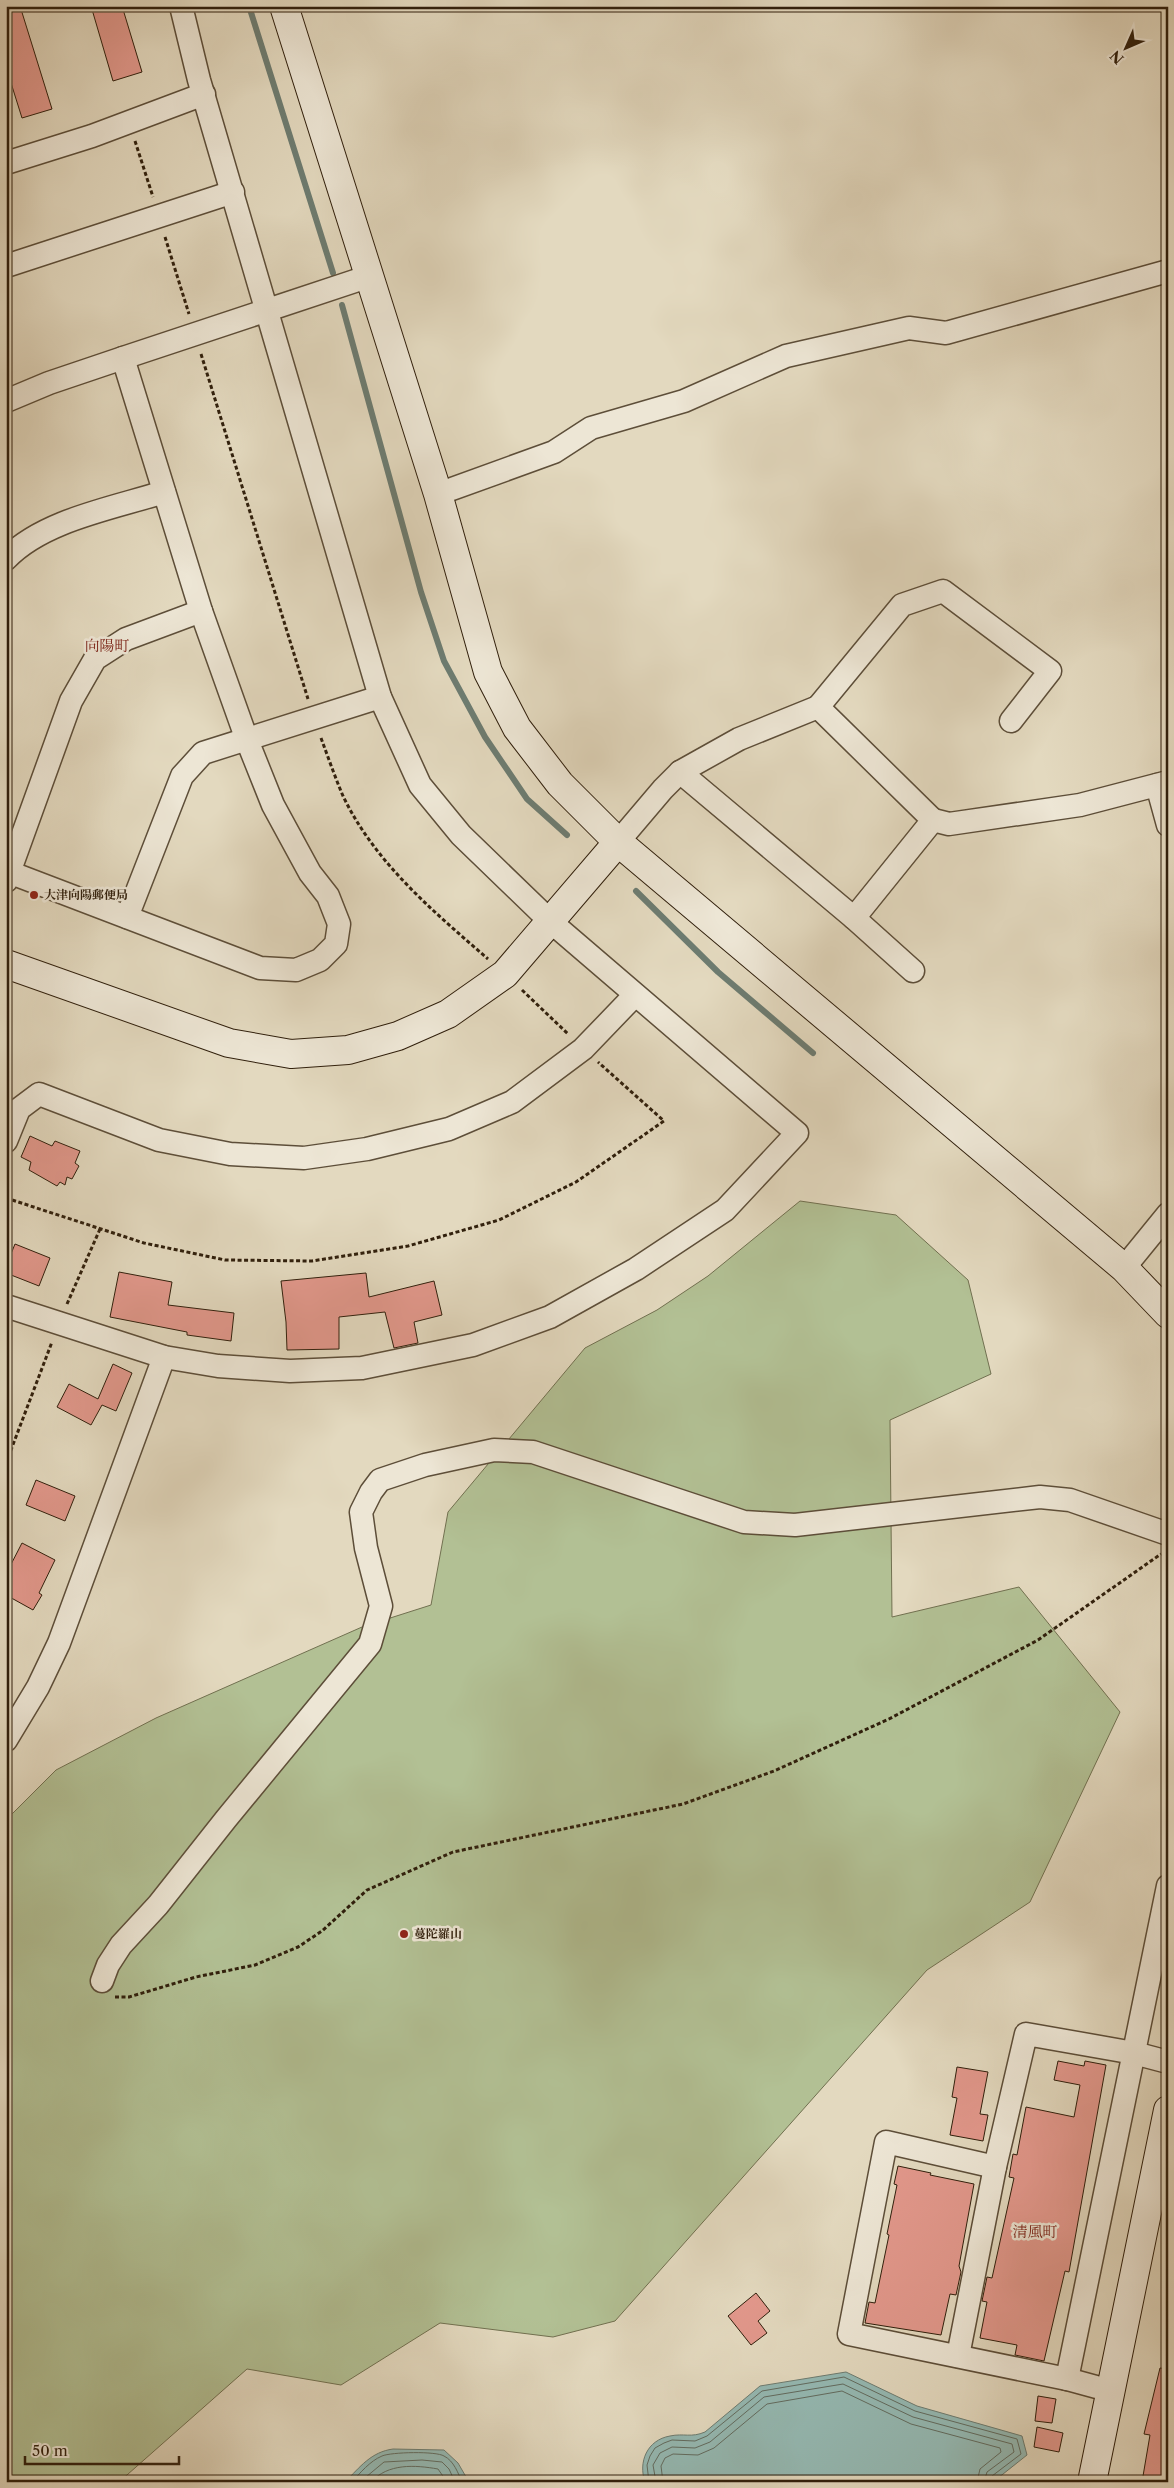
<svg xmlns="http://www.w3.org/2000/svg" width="1174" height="2488" font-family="'Libre Caslon Text','Noto Serif JP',serif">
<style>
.green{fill:#b2c094;stroke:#717050}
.water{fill:#95bab4;stroke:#6d7c71}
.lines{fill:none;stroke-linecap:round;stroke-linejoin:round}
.shore{stroke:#626c60;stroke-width:1}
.stream{stroke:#6d7c71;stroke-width:6}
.building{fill:#e2988c;stroke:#301f0c}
.street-casing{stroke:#5d4e39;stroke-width:25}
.secondary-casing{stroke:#301f0c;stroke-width:30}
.path{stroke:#301f0c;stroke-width:3;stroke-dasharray:4 2.5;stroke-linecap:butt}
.street{stroke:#ede6d5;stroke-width:22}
.secondary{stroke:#ede6d5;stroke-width:28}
.poi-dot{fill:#8f2418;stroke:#ede6d5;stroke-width:2}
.labels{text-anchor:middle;stroke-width:5;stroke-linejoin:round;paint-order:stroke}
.poi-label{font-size:12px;font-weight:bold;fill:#301f0c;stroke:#ede6d5;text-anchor:start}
.quarter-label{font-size:15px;fill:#7a1f14;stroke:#ede6d5}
</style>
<rect width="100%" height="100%" fill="#e3d9bf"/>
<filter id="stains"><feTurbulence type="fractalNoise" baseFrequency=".004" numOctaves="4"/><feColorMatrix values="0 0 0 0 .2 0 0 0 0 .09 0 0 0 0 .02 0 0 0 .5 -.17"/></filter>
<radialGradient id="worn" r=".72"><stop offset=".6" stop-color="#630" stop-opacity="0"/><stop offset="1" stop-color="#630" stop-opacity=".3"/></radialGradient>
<path class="green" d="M800 1201 896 1215 968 1280 991 1374 890 1420 892 1617 1019 1587 1120 1712 1030 1902 927 1970 615 2321 553 2337 440 2323 341 2385 247 2369 119 2482H6V1820L56 1770 156 1718 362 1627 431 1605 448 1512 585 1348 657 1310 708 1276Z"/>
<g class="water">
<path d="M846 2372 917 2406 1022 2436 1027 2455 993 2482H645C638 2462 647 2440 670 2436 684 2433 691 2438 705 2432L760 2386Z"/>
<path d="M393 2449 444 2450 458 2463 469 2482H345C360 2467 371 2452 393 2449Z"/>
</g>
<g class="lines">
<g class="shore">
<path d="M352 2482C360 2473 370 2461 382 2456 391 2452 436 2451 444 2456 454 2461 458 2473 462 2482"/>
<path d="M360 2482 384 2462 422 2460 442 2462 449 2469 455 2482"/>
<path d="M371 2482C388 2463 415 2465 438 2469L447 2482"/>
<path d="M649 2482 647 2465 650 2456 655 2448 664 2443 672 2440 695 2441 707 2436 762 2391 844 2377 915 2411 1017 2439 1021 2454 992 2476 990 2482"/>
<path d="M656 2482 653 2465 660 2453 672 2447 695 2448 710 2442 764 2397 843 2384 913 2417 1012 2444 1014 2452 987 2472 984 2482"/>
<path d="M663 2482 661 2466 665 2458 673 2454 698 2455 714 2448 767 2404 842 2391 911 2424 1000 2448 1001 2452 980 2469 977 2482"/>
</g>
<g class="stream">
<path d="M249 6 333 273"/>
<path d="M342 305 421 592 444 661 485 737 527 799 567 835"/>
<path d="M636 891 718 972 813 1053"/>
</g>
</g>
<g class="building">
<path d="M6 6H20L52 109 22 118 6 67Z"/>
<path d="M91 6H122L142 72 113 81Z"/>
<path d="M30 1136 52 1146 55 1141 80 1151 75 1163 79 1166 72 1179 67 1177 65 1185 60 1182 57 1186 29 1170 31 1162 21 1157Z"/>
<path d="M15 1244 50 1258 39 1286 6 1273V1266Z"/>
<path d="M119 1272 172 1282 168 1305 234 1313 231 1341 187 1335V1332L110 1317Z"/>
<path d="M366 1273 369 1297 434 1281 442 1315 414 1322 418 1343 394 1348 385 1312 339 1317V1349L287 1350 286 1322 281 1281Z"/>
<path d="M113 1364 132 1373 116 1411 102 1405 91 1425 57 1407 69 1384 98 1399Z"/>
<path d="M36 1480 75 1496 65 1521 26 1505Z"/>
<path d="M22 1543 55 1560 39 1593 42 1595 33 1610 6 1595V1574Z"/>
<path d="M1058 2061 1084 2066 1085 2061 1106 2065 1069 2272 1065 2271 1044 2361 1015 2355 1017 2345 980 2338 987 2302 982 2301 987 2277 992 2278 1014 2178 1009 2177 1013 2154 1017 2155 1026 2107 1074 2117 1080 2085 1054 2080Z"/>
<path d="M957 2067 988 2072 980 2114 988 2115 983 2141 950 2135 957 2098 952 2097Z"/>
<path d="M898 2166 931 2173 930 2175 974 2184 959 2266 961 2272 956 2295 950 2294 941 2335 865 2323 869 2302 875 2303 889 2235 887 2234 897 2185 894 2184Z"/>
<path d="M756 2293 770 2311 758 2321 767 2333 751 2345 728 2316Z"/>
<path d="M1160 2368 1168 2369V2437L1165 2459 1161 2482H1142L1150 2435 1144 2434Z"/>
<path d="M1038 2396 1056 2399 1052 2423 1035 2421Z"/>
<path d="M1037 2427 1063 2433 1059 2452 1034 2447Z"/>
</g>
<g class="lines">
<defs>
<g id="street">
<path d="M6 163 92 136 204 94"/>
<path d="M6 266 233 192"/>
<path d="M6 401 49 383 123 358 370 276"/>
<path d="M438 494 554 452 591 428 684 401 786 356 909 328 946 333 1168 271"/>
<path d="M6 559C43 520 114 508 164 492"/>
<path d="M818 707 902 605 943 591 1050 671 1011 721"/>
<path d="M680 772 854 918 913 971"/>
<path d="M1157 785 1168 825"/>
<path d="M933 820 949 824 1080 805 1168 782"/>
<path d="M618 842 663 789 680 772 739 739 818 707 933 820 854 918"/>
<path d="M6 871 260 968 296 970 320 960 336 944 339 924 328 896 310 873 273 805 247 740 201 611 123 358"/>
<path d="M6 881 71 701 95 659 126 639 201 611"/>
<path d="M127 917 182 776 203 753 380 697"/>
<path d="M6 1141 19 1109 39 1094 159 1140 230 1154 304 1158 367 1149 449 1129 512 1102 583 1049 635 995"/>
<path d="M1124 1268 1168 1214"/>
<path d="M6 1306 164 1357 218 1366 290 1371 362 1368 473 1345 550 1317 636 1269 725 1210 797 1133 551 922 461 835 420 785 380 697 199 80 181 6"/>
<path d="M6 1740 38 1687 59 1643 164 1357"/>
<path d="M102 1981 108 1965 121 1945 158 1905 226 1819 370 1644 381 1606 366 1548 361 1512 371 1492 380 1480 425 1465 494 1450 533 1452 744 1522 795 1525 1040 1497 1070 1500 1168 1534"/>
<path d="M958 2356 995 2167"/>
<path d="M1067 2379 1168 1886"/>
<path d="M1111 2391 1067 2379 849 2334 886 2142 995 2167 1026 2034 1134 2053 1168 2062"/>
</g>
<g id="secondary">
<path d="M284 6 438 494 488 672 517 728 560 784 618 842 1124 1268 1168 1314"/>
<path d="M6 964 229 1043 291 1054 348 1050 398 1036 448 1014 505 974 618 842"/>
<path d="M1092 2482 1168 2110"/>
</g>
</defs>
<use href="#street" class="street-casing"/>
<use href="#secondary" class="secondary-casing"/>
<g class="path">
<path d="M135 141 153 197"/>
<path d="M165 237 189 314"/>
<path d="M201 354 308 699"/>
<path d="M321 738C328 757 335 777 343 796 375 863 433 911 488 959"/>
<path d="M522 990 568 1034"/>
<path d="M6 1198 144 1243 225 1260 312 1261 408 1246 499 1220 576 1182 664 1121 598 1062"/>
<path d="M67 1304 100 1229"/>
<path d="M6 1463 52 1342"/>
<path d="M115 1997H129L196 1977 255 1965 298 1947 322 1931 367 1890 453 1852 683 1804 774 1771 889 1719 1038 1640 1161 1554"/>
</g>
<use href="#street" class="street"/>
<use href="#secondary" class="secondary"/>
</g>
<g class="poi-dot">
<circle cx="34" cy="895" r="5"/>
<circle cx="404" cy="1934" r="5"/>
</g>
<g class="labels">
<g class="poi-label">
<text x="44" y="899">大津向陽郵便局</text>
<text x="414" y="1938">蔓陀羅山</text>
</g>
<g class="quarter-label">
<text x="107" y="651">向陽町</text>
<text x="1035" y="2237">清風町</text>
</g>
</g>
<rect width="1174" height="2488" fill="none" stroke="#e3d9bf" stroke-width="25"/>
<rect x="8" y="8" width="1159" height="2473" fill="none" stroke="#301f0c" stroke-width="2.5"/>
<rect x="12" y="12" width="1149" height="2463" fill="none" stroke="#301f0c"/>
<g transform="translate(1126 48) rotate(225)" stroke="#ede6d5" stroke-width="4" paint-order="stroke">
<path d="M0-4L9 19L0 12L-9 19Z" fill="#301f0c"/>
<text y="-8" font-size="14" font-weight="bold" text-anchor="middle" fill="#301f0c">N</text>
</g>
<path d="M25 2456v8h154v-8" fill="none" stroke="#301f0c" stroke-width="2.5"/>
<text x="32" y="2456" font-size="15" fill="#301f0c" stroke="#ede6d5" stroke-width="4" paint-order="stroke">50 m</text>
<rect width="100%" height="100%" filter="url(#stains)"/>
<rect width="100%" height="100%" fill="url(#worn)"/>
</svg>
